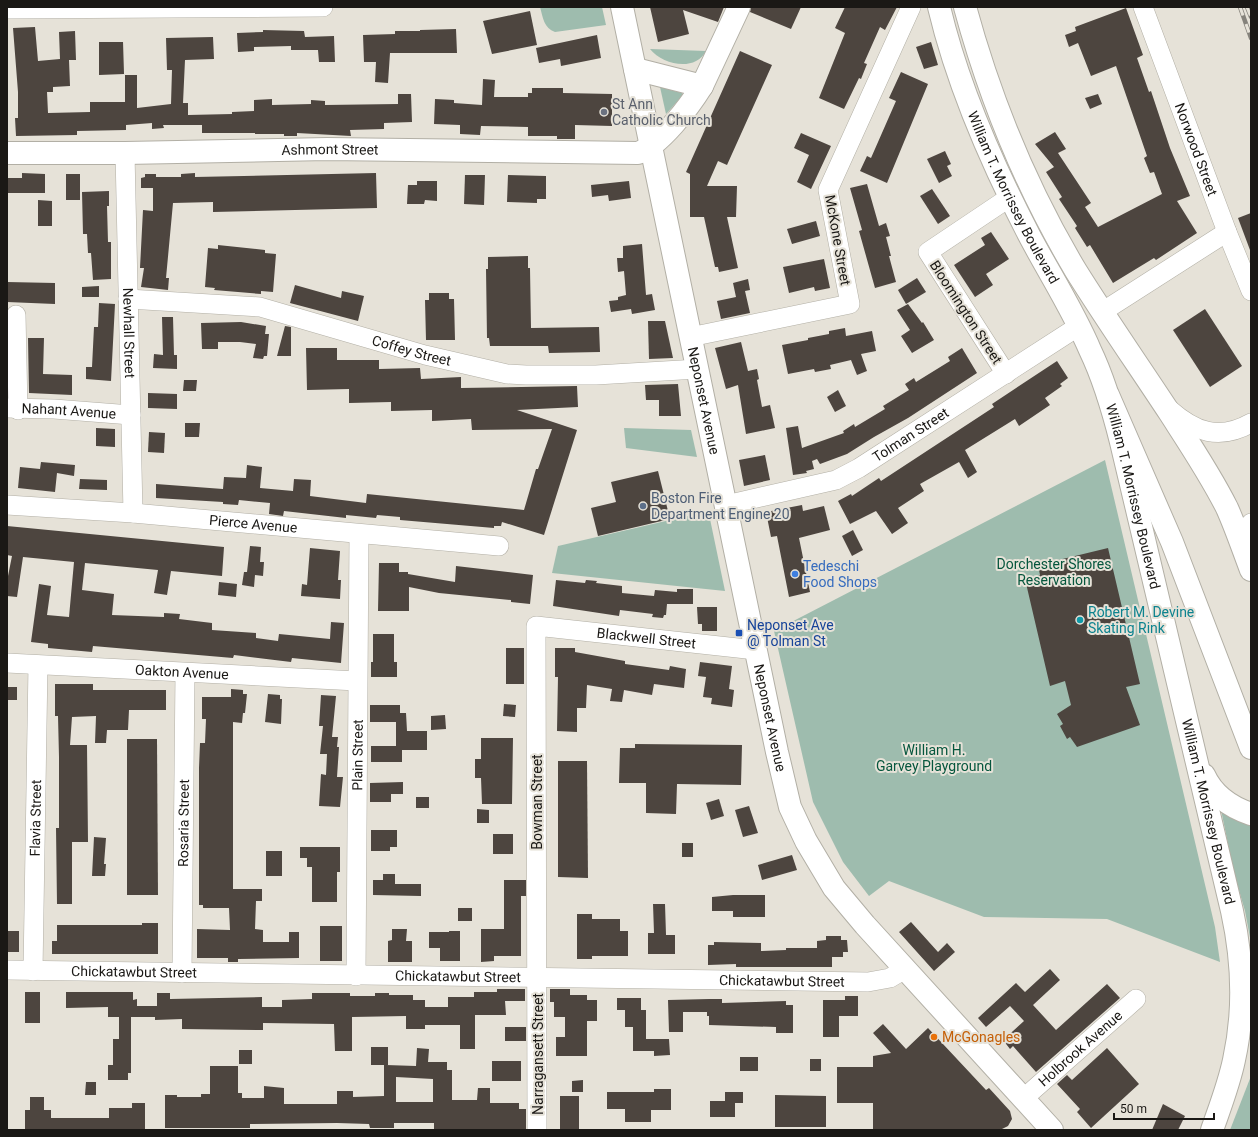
<svg xmlns="http://www.w3.org/2000/svg" width="1258" height="1137" font-family="Roboto,sans-serif">
<style>
.green{fill:#9ebcae}
.building{fill:#4d453f;fill-rule:evenodd}
.lines{fill:none;stroke-linecap:round;stroke-linejoin:round}
.minor-casing{stroke:#b2afa5;stroke-width:20}
.major-casing{stroke:#b2afa5;stroke-width:24}
.highway-casing{stroke:#b2afa5;stroke-width:24}
.minor{stroke:#fff;stroke-width:19}
.major{stroke:#fff;stroke-width:22}
.highway{stroke:#fff;stroke-width:22}
.rail-casing{stroke:#85827b;stroke-width:4.5}
.rail{stroke:#e6e2d8;stroke-width:3;stroke-dasharray:9;stroke-linecap:butt}
.worship-dot{fill:#6b7280;stroke:#e6e2d8;stroke-width:1.5}
.service-dot{fill:#5c6f8a;stroke:#e6e2d8;stroke-width:1.5}
.shop-dot{fill:#3f7fe0;stroke:#e6e2d8;stroke-width:1.5}
.culture-dot{fill:#0f9aa8;stroke:#e6e2d8;stroke-width:1.5}
.transit-dot{fill:#1a4fb4;stroke:#e6e2d8;stroke-width:1.5}
.food-dot{fill:#e8710a;stroke:#e6e2d8;stroke-width:1.5}
.labels{text-anchor:middle;stroke-width:4;stroke-linejoin:round;paint-order:stroke}
.worship-label{font-size:14px;fill:#5b616d;stroke:#e6e2d8;text-anchor:start}
.street-label{font-size:14px;fill:#1a1815;stroke:#e6e2d8}
.service-label{font-size:14px;fill:#4e5e75;stroke:#e6e2d8;text-anchor:start}
.park-label{font-size:14px;fill:#05563d;stroke:#e6e2d8}
.shop-label{font-size:14px;fill:#366cbe;stroke:#e6e2d8;text-anchor:start}
.culture-label{font-size:14px;fill:#0d838f;stroke:#e6e2d8;text-anchor:start}
.transit-label{font-size:14px;fill:#164399;stroke:#e6e2d8;text-anchor:start}
.food-label{font-size:14px;fill:#c56008;stroke:#e6e2d8;text-anchor:start}
</style>
<rect width="100%" height="100%" fill="#e6e2d8"/>
<g class="green">
<path d="M540 7H602L606 25 555 32C544 28 543 18 540 7Z"/>
<path d="M650 49 706 51C695 72 663 65 650 49Z"/>
<path d="M660 87 682 93 683 95 666 114Z"/>
<path d="M624 428 691 430 697 457 626 448Z"/>
<path d="M1105 460 1215 927 1220 962 1107 919 984 917 889 881 869 896 843 862 813 802 774 631Z"/>
<path d="M696 514 710 519 725 591 552 573 558 546Z"/>
<path d="M1220 805 1251 823V943L1245 911 1234 873Z"/>
<path d="M1251 1076V1130H1230Z"/>
</g>
<g class="building">
<path d="M650 7H724L718 22 683 10 689 34 658 42Z"/>
<path d="M751 7H801L791 29 750 12Z"/>
<path d="M845 7H897L885 30 880 27 864 63 867 64 861 79 859 78 844 109 819 98 845 33 835 28Z"/>
<path d="M1126 8 1143 55 1137 58 1149 92 1151 91 1170 148 1190 196 1177 201 1197 233 1156 260 1154 258 1113 283 1090 245 1087 247 1075 228 1077 226 1059 199 1062 197 1046 172 1054 167 1035 144 1055 132 1066 149 1058 153 1091 203 1085 207 1098 227 1162 194 1154 172 1150 173 1144 158 1147 156 1116 66 1091 76 1078 43 1069 47 1065 35 1076 31 1075 27Z"/>
<path d="M530 11 537 45 492 54 483 21Z"/>
<path d="M35 27 38 61 60 59 59 32 75 31 76 60H69L70 86 53 87V92H47L48 113 90 112V102H125V75H137V108L171 104 172 70H167L166 38 213 37 214 59 185 60 183 103H188V115L232 114V112L254 111V100L272 99V105L311 104V100L325 101V105L398 104V94H411L412 122 384 123V129L350 130 351 136 297 133V136H284V134H255V133H202V125H163L164 128 152 129V123L126 125V130L77 131V135L16 136 15 118H18V92L13 28Z"/>
<path d="M456 29 457 53H390L388 83 375 82 376 62H364L363 35 395 34V31H420V30Z"/>
<path d="M263 30 304 31 305 37 334 36 335 62H319L318 50H291V46L254 47V51L238 52 237 33 263 32Z"/>
<path d="M597 35 601 58 561 66 560 59 539 63 536 48Z"/>
<path d="M99 42H123L124 74 99 75Z"/>
<path d="M931 42 938 65 924 69 916 47Z"/>
<path d="M740 51 772 65 727 165 718 161 707 186H737L736 217H727L738 268 719 272 718 267H715L704 217H690V174L686 172Z"/>
<path d="M901 72 928 84 887 183 860 171 867 156 871 158 896 101 889 98Z"/>
<path d="M483 79 495 80 494 97H528V93H532V88H563V93L612 94V126L575 125V139H557V136H528V127L481 126 480 135 460 134V125L434 124 435 99 454 100V103L482 105Z"/>
<path d="M1098 94 1102 104 1090 109 1085 98Z"/>
<path d="M801 133 831 146 811 189 797 182 809 155 794 148Z"/>
<path d="M945 151 951 164 947 166 952 176 939 183 927 159Z"/>
<path d="M22 173 45 174V193H7V178H22Z"/>
<path d="M195 173V177L376 173 377 208 213 212V202L173 203 166 278H169L168 290 141 287 144 268H140L143 210 153 211V188H141V178L145 177V174H156V177H181V174Z"/>
<rect x="66" y="174" width="14" height="26"/>
<path d="M465 175H485L484 205 464 204Z"/>
<path d="M508 175 546 176V199H537V203L507 202Z"/>
<path d="M417 181H437V201L425 200 424 204H407L408 185H417Z"/>
<path d="M629 181 631 198 609 201 608 195 592 197 591 185Z"/>
<path d="M867 184 879 226 886 223 890 236 886 237 891 256H889L896 282 875 288 859 231 862 230 850 188Z"/>
<path d="M932 189 950 216 938 224 920 196Z"/>
<path d="M109 191V206H107L108 242H111V279L93 280 91 253H88L87 234H83L82 192Z"/>
<path d="M38 200 52 201V226H38Z"/>
<path d="M1251 213V250H1250L1238 218Z"/>
<path d="M816 221 820 236 792 244 787 229Z"/>
<path d="M991 232 1009 259 986 274 993 285 975 297 954 265 985 245 981 238Z"/>
<path d="M642 244 646 295 652 294 655 310 632 314 631 309 611 312 609 301 618 300V297L626 295 624 271 618 272 617 258H623V246Z"/>
<path d="M218 245 265 250V253L276 254 273 292 261 291V294L214 290 215 288 205 287 208 248 218 249Z"/>
<path d="M528 256V268H530L531 328 599 327 600 352 549 353 548 346H490L489 338H487L486 269H488V257Z"/>
<path d="M824 259 830 288 815 291 814 287 789 293 783 267Z"/>
<path d="M917 278 926 292 906 304 898 290Z"/>
<path d="M748 279 750 290 745 291 750 313 721 319 717 301 736 297 733 283Z"/>
<path d="M7 282 55 283V304L7 302Z"/>
<path d="M295 285 341 298 342 291 364 296 358 321 290 303Z"/>
<path d="M99 286V297H82V287Z"/>
<path d="M429 293H449V299H454L455 340H426L425 300H429Z"/>
<path d="M99 303 115 304 111 381 86 379V367H92L94 327H98Z"/>
<path d="M908 304 922 323 923 322 934 340 912 353 901 336 910 330 897 310Z"/>
<path d="M1205 309 1242 366 1210 387 1173 330Z"/>
<path d="M162 317H173L174 355H177V369L153 368 154 354 163 355Z"/>
<path d="M648 321H665L673 358 649 359Z"/>
<path d="M241 322 266 326 265 334H269L267 356H264L263 359 253 358 256 344 240 342H218V349H202L201 323Z"/>
<path d="M285 326 291 327V356H277Z"/>
<path d="M845 328 846 336 872 331 876 351 861 354 867 371 857 375 851 360 830 365 831 369 815 372 814 369 788 374 782 345 808 340V338L829 334V331Z"/>
<path d="M28 338H44L43 374 72 375V395L29 393Z"/>
<path d="M741 342 748 371 757 369 759 379 757 380 762 407 770 405 775 428 746 434 738 385 726 389 715 348Z"/>
<path d="M306 348H337V360H379V369L420 368 421 379 461 377V388L577 386 578 407 517 410 577 430 544 535 502 522 501 526H494V528L400 520V517L377 515 376 518 346 515V518L284 511 283 516 269 514 270 503 239 500 238 505 223 504V502L156 498V484L223 489 224 477 246 478 247 465 262 467 260 488 293 491 294 479 311 480 310 496 366 503 367 494 524 510 536 469H538L552 429 472 430 471 419 432 421V410L391 411V402L349 403V389L307 390Z"/>
<path d="M962 348 977 373 908 418 874 437 847 454 820 464 817 459 812 461 814 469 806 471 807 473 793 475 786 428 798 426 802 448 844 433 843 431 854 424 855 427 885 409 883 406 909 390 905 384 914 378 916 382 950 361 948 357Z"/>
<path d="M1057 361 1068 378 1060 384 1062 386 1045 398 1050 405 1019 426 1015 419 965 450 977 472 968 478 959 462 920 484 924 491 898 508 908 523 892 534 876 511 850 524 838 501 851 494 852 496 879 478 881 481 994 407 992 404Z"/>
<path d="M184 380H197L196 391H183Z"/>
<path d="M678 384 681 416H659V400H646L645 385Z"/>
<path d="M838 390 846 406 835 412 827 397Z"/>
<path d="M148 393 177 394V409L148 408Z"/>
<path d="M185 423H200L199 437H185Z"/>
<path d="M96 428 115 429V447L96 446Z"/>
<path d="M149 432 165 433 164 453 148 452Z"/>
<path d="M765 455 770 480 744 486 739 460Z"/>
<path d="M41 462 75 465 74 476 57 473 55 492 18 488 20 467 40 469Z"/>
<path d="M658 471 670 519 598 536 591 508 616 502 611 482Z"/>
<path d="M80 479 107 480V490L79 489Z"/>
<path d="M802 505 803 511 824 506 830 530 799 538 810 592 789 597 777 536 771 537 766 512Z"/>
<path d="M7 526 224 547 222 576 171 571 167 595 154 593 158 570 85 563 82 590 114 594 112 615 164 617V613L180 614 179 619 212 623V630L256 633V638L278 641 279 634 330 639 331 622 344 623 341 663 292 658 291 662 234 655 233 658 93 646 92 652 48 648V644L31 642 39 584 51 586 47 615 69 617 74 562 23 557 17 597 7 596V581L12 556 7 555Z"/>
<path d="M853 530 863 550 852 556 842 536Z"/>
<path d="M250 546 261 547 260 562H264L263 576 255 575 254 587 242 585 244 572H247Z"/>
<path d="M310 548 340 551 338 580H341L340 599 301 596 302 584 307 585Z"/>
<path d="M1108 548 1140 684 1126 687 1140 725 1077 747 1070 737 1067 739 1060 726 1063 724 1057 714 1071 705 1065 681 1050 686 1025 579 1040 575 1038 565Z"/>
<path d="M379 563H399V572H408V574L455 582 456 566 533 575 530 604 511 602V600L439 593 409 587V611H378Z"/>
<path d="M556 580 585 583 586 580 597 581 596 583 622 586V593L654 596 655 590 677 592V589H693V604H667L666 615H664L663 618 652 617 653 614 620 610 619 616 553 606Z"/>
<path d="M219 582 237 584 236 597 218 595Z"/>
<path d="M697 607H717V631H702V624H698Z"/>
<path d="M373 634H394V662H397V677H371V662H373Z"/>
<rect x="506" y="648" width="18" height="36"/>
<path d="M555 648H575V652L625 661V664L669 670 670 666 686 669 684 688 654 684 652 695 624 690 622 702 610 701 612 689 587 685 586 708H577V732L557 731 558 677H555Z"/>
<path d="M700 662 732 666 729 689 734 690 732 707 711 704 712 698 703 697 706 677 698 676Z"/>
<path d="M55 684H93V690H166V710H129L128 730H107L106 743H95L96 716 72 717 70 745H87L88 842H72V904H57L56 828H59V757L58 716H55Z"/>
<rect x="7" y="687" width="10" height="13"/>
<path d="M231 689 243 690V694H247L245 713H243L242 723 233 722V889H262V901H256L255 929 263 930V942H289V932H299V958L238 959V962H228V958H197V929L230 930 229 908H203V905H199V768L200 743H205L206 719H202V697H231Z"/>
<path d="M268 694 280 695V699H282L281 724 265 722Z"/>
<path d="M321 695 336 696 332 737H338L337 747H339L337 777H343L340 807 319 806 321 774 326 775 327 754H320L323 726H319Z"/>
<path d="M504 704 516 705 515 717 503 716Z"/>
<path d="M370 705H400V713H406L407 731H427V750H402V762H371V746H396V722H370Z"/>
<path d="M445 715 446 729 431 730V716Z"/>
<path d="M481 738H513L512 804H482L481 778H475V759H481Z"/>
<path d="M127 739H157L158 895H127Z"/>
<path d="M635 744 742 745 741 785 677 784 676 814 646 813V783H619L620 748H635Z"/>
<path d="M558 761H587L588 878 558 877Z"/>
<path d="M403 782V794H391V802H370V783Z"/>
<rect x="416" y="797" width="13" height="11"/>
<path d="M719 799 724 816 711 820 706 803Z"/>
<path d="M749 806 758 833 743 837 735 810Z"/>
<path d="M477 809 489 810V823H477Z"/>
<path d="M371 830H397V847H390V851H371Z"/>
<rect x="493" y="834" width="20" height="20"/>
<path d="M94 837 106 838 104 864H106L105 876H92Z"/>
<rect x="682" y="843" width="11" height="14"/>
<path d="M300 847H340V872H337V902H312V867H307V858H300Z"/>
<rect x="266" y="851" width="16" height="25"/>
<path d="M792 855 797 870 762 880 758 865Z"/>
<path d="M383 874H395V884H421V896L373 895V880H383Z"/>
<path d="M504 880H526V896H521V956H494V961L481 962V929H504Z"/>
<path d="M733 895H765V917H733V911H712V897Z"/>
<path d="M653 904H665L666 935H675V954H648V933H654Z"/>
<rect x="458" y="908" width="14" height="13"/>
<path d="M577 914H592V919H620V931H628V956H592V959H577Z"/>
<path d="M911 922 938 952 947 943 955 952 934 971 899 932Z"/>
<path d="M142 923H158V954H52V941H57V925H142Z"/>
<rect x="320" y="926" width="22" height="35"/>
<path d="M392 929H407L406 941H412V962H388V941L392 940Z"/>
<rect x="7" y="931" width="12" height="21"/>
<path d="M449 931H460V961H440V948H429V932H449Z"/>
<path d="M826 936H841V940H847L848 952H843V957H832V967H736V964L708 965V945H714V942L761 943V951L786 950V948H817V941L826 940Z"/>
<path d="M1050 969 1060 980 1033 1005 1056 1030 1107 984 1120 998 1036 1072 1013 1046 1010 1049 1003 1040 1024 1021 1010 1006 986 1027 978 1018 1016 983 1025 992Z"/>
<path d="M497 989H525V1001H505L506 1015H475V1049H460V1025H425V1029H406V1016L352 1017V1051H335L334 1024 263 1023V1030L182 1029V1019L155 1020V1017H131V1073H128V1080H108V1065H113V1039H119V1017H108V1007L66 1008V992H133V1000L137 999V1006H157V993H170V999L262 997V1007H282V1000L312 999V993H350V996H375V993H389V995H413V1000H425V1007H448V997H474V992H497Z"/>
<path d="M550 989H570V995H587V1000H597V1021H587V1056H556V1037H565V1017H554V1002H550Z"/>
<rect x="25" y="992" width="15" height="31"/>
<path d="M845 996H858V1016H839V1037H823V1000H845Z"/>
<path d="M617 998H641V1010H646V1039H669L670 1055 654 1056V1051H633V1027H625V1010H617Z"/>
<path d="M709 999H722V1003L786 1001V1005H793V1033H776V1027L709 1025V1016H707V1012H683V1032H669L668 1000Z"/>
<path d="M883 1024 906 1049 928 1028 986 1090 989 1088 1010 1111 1012 1119 1008 1126 1002 1129 873 1130V1103H837V1067H873V1056L891 1053 873 1033Z"/>
<rect x="505" y="1027" width="21" height="14"/>
<path d="M371 1047H388V1065H386L416 1066 417 1048 429 1049 428 1062H447V1070H452V1100H477L478 1088H490V1103H519V1109H526V1130H434V1123H394V1128H370L369 1124 337 1123 250 1124V1128H165V1095H177V1097H201V1094H210V1066H238V1093H242V1098H264V1086L284 1088V1104H337V1091H353V1097L384 1096V1065H371ZM396 1077 433 1079V1102H396Z"/>
<path d="M1107 1048 1139 1084 1091 1128 1077 1112 1080 1109 1057 1084 1067 1075 1072 1080Z"/>
<rect x="239" y="1050" width="13" height="14"/>
<rect x="740" y="1057" width="18" height="14"/>
<rect x="810" y="1059" width="11" height="12"/>
<rect x="492" y="1061" width="29" height="20"/>
<path d="M583 1080V1092H572V1081Z"/>
<path d="M86 1082H96V1095H85Z"/>
<path d="M654 1089H671V1110H651V1122H625V1109H607V1092H654Z"/>
<path d="M725 1092H743V1103H735V1117H710V1101H725Z"/>
<path d="M775 1095 826 1096V1127H775Z"/>
<rect x="560" y="1096" width="19" height="33"/>
<path d="M30 1097H44V1110H51V1118H109V1108H132V1103H145V1130L25 1129V1110H30Z"/>
<path d="M1163 1104 1185 1116 1178 1130H1152Z"/>
</g>
<g class="lines">
<defs>
<g id="minor">
<path id="s1" d="M1143 7 1227 232 1251 291"/>
<path d="M7 9 323 7"/>
<path id="s2" d="M125 153 133 513"/>
<path id="s3" d="M128 299 260 307 425 355 507 374 526 375H596L698 369"/>
<path d="M1102 312 1227 232"/>
<path d="M16 315 18 410"/>
<path d="M690 337 850 304 828 190 911 7"/>
<path d="M1006 374 928 252 1010 197"/>
<path id="s4" d="M7 408 54 409 131 415"/>
<path d="M1169 409C1195 432 1219 441 1251 423"/>
<path id="s5" d="M7 505 133 513 499 546"/>
<path id="s6" d="M726 505 836 480 859 468 1079 326"/>
<path d="M1250 560 1248 539 1251 523"/>
<path id="s7" d="M7 663 357 681"/>
<path id="s8" d="M7 970 868 982 890 978 905 969"/>
<path id="s9" d="M33 971 38 665"/>
<path id="s10" d="M182 973 185 673"/>
<path id="s11" d="M356 976 359 535"/>
<path id="s12" d="M1024 1098 1136 999"/>
<path id="s13" d="M537 1130 536 626 756 650"/>
</g>
<g id="major">
<path id="s14" d="M622 7 777 752 790 807 806 841 834 888 865 925 1052 1130"/>
<path id="s15" d="M939 7C958 87 991 162 1029 235 1049 273 1073 310 1090 350 1104 379 1113 410 1121 442L1232 911C1243 961 1245 1010 1234 1060 1229 1084 1220 1107 1212 1130"/>
<path d="M965 7C990 99 1027 189 1076 271 1106 319 1138 365 1169 412 1189 443 1210 474 1227 508 1236 528 1243 549 1251 570"/>
<path d="M635 69 702 86"/>
<path id="s16" d="M7 153H125L327 149 638 153C660 145 689 107 702 86L739 7"/>
<path d="M1204 775C1213 795 1230 807 1251 814"/>
</g>
<path id="highway" d="M1108 395 1172 542 1251 748"/>
</defs>
<use href="#minor" class="minor-casing"/>
<use href="#major" class="major-casing"/>
<use href="#highway" class="highway-casing"/>
<use href="#minor" class="minor"/>
<use href="#major" class="major"/>
<use href="#highway" class="highway"/>
<defs>
<g id="rail">
<path d="M1240 7 1251 38"/>
<path d="M1247 7 1251 17"/>
</g>
</defs>
<use href="#rail" class="rail-casing"/>
<use href="#rail" class="rail"/>
</g>
<circle class="worship-dot" cx="604" cy="112" r="4"/>
<circle class="service-dot" cx="643" cy="506" r="4"/>
<circle class="shop-dot" cx="795" cy="574" r="4"/>
<circle class="culture-dot" cx="1080" cy="620" r="4"/>
<rect class="transit-dot" x="735" y="629" width="8" height="8" rx="2"/>
<circle class="food-dot" cx="934" cy="1037" r="4"/>
<g class="labels">
<g class="worship-label">
<text x="612" y="109">St Ann<tspan x="612" dy="16">Catholic Church</tspan></text>
</g>
<g class="street-label">
<text dy="5" stroke="none"><textPath href="#s16" startOffset="323">Ashmont Street</textPath></text>
<text dy="5" stroke="none"><textPath href="#s1" startOffset="152">Norwood Street</textPath></text>
<text dy="5" stroke="none"><textPath href="#s15" startOffset="205">William T. Morrissey Boulevard</textPath></text>
<text transform="translate(838 240) rotate(80)" y="5">McKone Street</text>
<text transform="translate(966 312) rotate(57)" y="5">Bloomington Street</text>
<text dy="5" stroke="none"><textPath href="#s2" startOffset="180">Newhall Street</textPath></text>
<text dy="5" stroke="none"><textPath href="#s3" startOffset="290">Coffey Street</textPath></text>
<text dy="5" stroke="none"><textPath href="#s14" startOffset="402">Neponset Avenue</textPath></text>
<text dy="5" stroke="none"><textPath href="#s4" startOffset="62">Nahant Avenue</textPath></text>
<text dy="5" stroke="none"><textPath href="#s6" startOffset="200">Tolman Street</textPath></text>
<text dy="5" stroke="none"><textPath href="#s15" startOffset="529">William T. Morrissey Boulevard</textPath></text>
<text dy="5" stroke="none"><textPath href="#s5" startOffset="247">Pierce Avenue</textPath></text>
<text dy="5" stroke="none"><textPath href="#s13" startOffset="615">Blackwell Street</textPath></text>
<text dy="5" stroke="none"><textPath href="#s7" startOffset="175">Oakton Avenue</textPath></text>
<text dy="5" stroke="none"><textPath href="#s14" startOffset="726">Neponset Avenue</textPath></text>
<text dy="5" stroke="none"><textPath href="#s11" startOffset="221">Plain Street</textPath></text>
<text transform="translate(537 802) rotate(-90)" y="5">Bowman Street</text>
<text dy="5" stroke="none"><textPath href="#s15" startOffset="853">William T. Morrissey Boulevard</textPath></text>
<text dy="5" stroke="none"><textPath href="#s9" startOffset="153">Flavia Street</textPath></text>
<text dy="5" stroke="none"><textPath href="#s10" startOffset="150">Rosaria Street</textPath></text>
<text dy="5" stroke="none"><textPath href="#s8" startOffset="127">Chickatawbut Street</textPath></text>
<text dy="5" stroke="none"><textPath href="#s8" startOffset="451">Chickatawbut Street</textPath></text>
<text dy="5" stroke="none"><textPath href="#s8" startOffset="775">Chickatawbut Street</textPath></text>
<text dy="5" stroke="none"><textPath href="#s12" startOffset="75">Holbrook Avenue</textPath></text>
<text transform="translate(538 1054) rotate(-90)" y="5">Narragansett Street</text>
</g>
<g class="service-label">
<text x="651" y="503">Boston Fire<tspan x="651" dy="16">Department Engine 20</tspan></text>
</g>
<g class="park-label">
<text x="1054" y="569">Dorchester Shores<tspan x="1054" dy="16">Reservation</tspan></text>
<text x="934" y="755">William H.<tspan x="934" dy="16">Garvey Playground</tspan></text>
</g>
<g class="shop-label">
<text x="803" y="571">Tedeschi<tspan x="803" dy="16">Food Shops</tspan></text>
</g>
<g class="culture-label">
<text x="1088" y="617">Robert M. Devine<tspan x="1088" dy="16">Skating Rink</tspan></text>
</g>
<g class="transit-label">
<text x="747" y="630">Neponset Ave<tspan x="747" dy="16">@ Tolman St</tspan></text>
</g>
<g class="food-label">
<text x="942" y="1042">McGonagles</text>
</g>
</g>
<rect width="1258" height="1137" fill="none" stroke="#1a1815" stroke-width="16"/>
<path d="M1114 1113v6h100v-6" fill="none" stroke="#1a1815" stroke-width="2"/>
<text x="1120" y="1113" font-size="12" fill="#1a1815" stroke="#e6e2d8" stroke-width="3" paint-order="stroke">50 m</text>
</svg>
